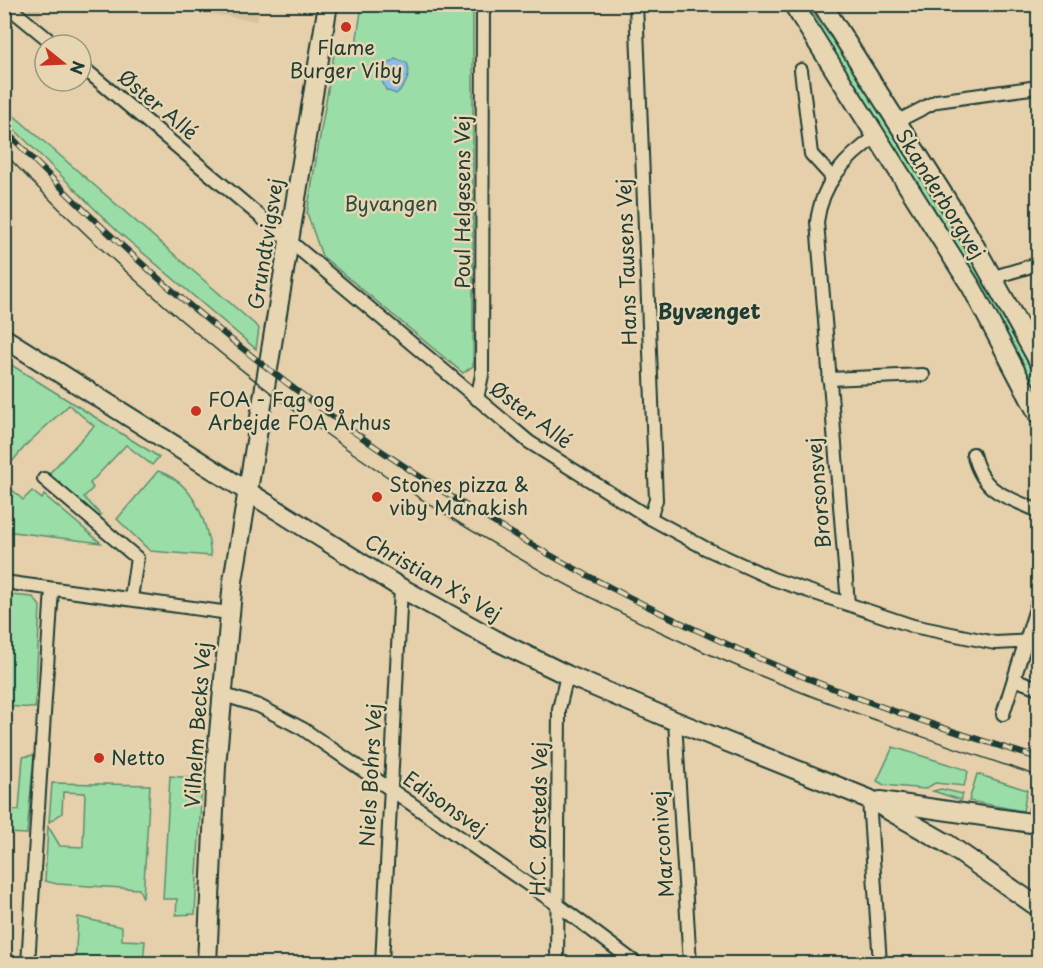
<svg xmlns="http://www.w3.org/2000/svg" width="1043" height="968" font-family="'Playpen Sans',sans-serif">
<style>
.built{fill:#d6c19c}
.green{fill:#9bdda7;stroke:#5d8d6e;stroke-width:1.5}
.water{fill:#8cbfe8;stroke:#608ba0;stroke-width:1.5}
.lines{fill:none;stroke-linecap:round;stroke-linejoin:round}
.street-casing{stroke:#1f3d34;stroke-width:16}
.secondary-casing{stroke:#1f3d34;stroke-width:22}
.street{stroke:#e8d6b3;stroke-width:12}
.secondary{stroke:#e8d6b3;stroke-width:18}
.tram{stroke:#1f3d34;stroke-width:1.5}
.rail-casing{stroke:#1f3d34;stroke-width:6}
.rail{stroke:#e8d6b3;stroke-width:4;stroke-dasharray:11;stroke-linecap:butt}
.poi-dot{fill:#c8321e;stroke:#e8d6b3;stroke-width:2}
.labels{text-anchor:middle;stroke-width:5;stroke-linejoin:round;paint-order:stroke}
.poi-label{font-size:20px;fill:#1f3d34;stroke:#e8d6b3;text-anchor:start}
.street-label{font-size:20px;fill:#1f3d34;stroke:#e8d6b3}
.park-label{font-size:20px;fill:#2b4d40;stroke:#e8d6b3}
.neighbourhood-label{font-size:21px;font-weight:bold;fill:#1f3d34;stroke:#e8d6b3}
</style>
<rect width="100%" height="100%" fill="#e5d0ab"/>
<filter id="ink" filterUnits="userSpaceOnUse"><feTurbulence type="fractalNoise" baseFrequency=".0167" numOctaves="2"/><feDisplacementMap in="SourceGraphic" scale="12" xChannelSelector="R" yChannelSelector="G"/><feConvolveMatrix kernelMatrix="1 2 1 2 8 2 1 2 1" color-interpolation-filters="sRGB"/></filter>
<g filter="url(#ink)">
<g class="built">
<path d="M21 5H41L40 19Z"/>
<path d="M154 5 260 4V5L257 21Z"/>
</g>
<g class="green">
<path d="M362 5H471L473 7V366L463 373 322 256 307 213 335 48 355 51Z"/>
<path d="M801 5H807L853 67 939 201 1013 326 1038 375V397Z"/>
<path d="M4 107 259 328 256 349 116 230 12 127 5 119Z"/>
<path d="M5 361 159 457 152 465 126 445 90 483 93 488 84 497 101 515 97 517 44 479 94 426 69 405 27 444 5 470Z"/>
<path d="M158 471C195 483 207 521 211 556L150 551 117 519Z"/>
<path d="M5 483 23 500 32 491 42 499 44 495 101 543 5 531Z"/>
<path d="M10 595 33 597 40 606 35 708 5 706 4 603 9 602Z"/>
<path d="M893 747 964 769 968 772 964 786 935 783 925 789 884 785 877 781Z"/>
<path d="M34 755 27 834 5 833V809L19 810 23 757Z"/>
<path d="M977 774 1027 790 1023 811 969 801Z"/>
<path d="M170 776 202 779 195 914 176 915 177 899H163Z"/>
<path d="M52 783 150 785 143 898 139 889 57 884 45 881 48 826 60 846 83 847 85 793 63 792 62 813 49 822Z"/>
<path d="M941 789 963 794 961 800 933 791Z"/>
<path d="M1032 791 1038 794V812L1028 810Z"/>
<path d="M78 917 122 927V940L145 941 143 963H75Z"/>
</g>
<path class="water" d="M395 59 407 63C412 74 405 87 396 94L386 90 381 78 386 66Z"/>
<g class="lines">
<defs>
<g id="street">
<path d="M5 4 55 45"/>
<path d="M636 4 656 500 650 518"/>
<path d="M81 66 529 442 650 518 705 548 773 579 913 626 995 643 1038 641"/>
<path d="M801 70 811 154 832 177"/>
<path d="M898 121 937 101 1038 87"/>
<path d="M994 277 1038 264"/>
<path d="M829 379 923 375"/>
<path d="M477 399 482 375 483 4"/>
<path d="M973 454C984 495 1005 495 1038 511"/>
<path d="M44 479 137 558 131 598"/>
<path d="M4 582 229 613"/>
<path d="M848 604 817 222C822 183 845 158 877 136"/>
<path d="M1014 679 1038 688"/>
<path d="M221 694 259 706 303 729 558 905 637 964"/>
<path d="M1003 714 1038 602"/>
<path d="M675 721 690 964"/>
<path d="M869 799 880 964"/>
<path d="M28 964 52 589"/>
<path d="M382 964 401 588"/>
<path d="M557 964 559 709 567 675"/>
</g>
<g id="secondary">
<path d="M793 4 972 288 1038 414"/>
<path d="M822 4 967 232 1038 360"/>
<path d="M4 338 401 588 499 642 567 675 675 721 869 799 946 843 1038 907"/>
<path d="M880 801 1038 824"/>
<path d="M207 964 216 766 233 581 328 4"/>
</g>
</defs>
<use href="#street" class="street-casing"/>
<use href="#secondary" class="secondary-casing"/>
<use href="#street" class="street"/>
<use href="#secondary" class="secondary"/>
<path class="tram" d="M4 153C198 355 427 526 682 642 798 695 918 736 1038 776"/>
<defs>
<path id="rail" d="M4 129C212 350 461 526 738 649 835 693 937 727 1038 758"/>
</defs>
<use href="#rail" class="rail-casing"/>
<use href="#rail" class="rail"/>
</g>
</g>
<g class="poi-dot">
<circle cx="346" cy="27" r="6"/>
<circle cx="196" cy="411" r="6"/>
<circle cx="377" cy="497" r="6"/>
<circle cx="99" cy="758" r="6"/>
</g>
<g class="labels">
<g class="poi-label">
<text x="346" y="55" text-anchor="middle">Flame<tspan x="346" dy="23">Burger Viby</tspan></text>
<text x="208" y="407">FOA - Fag og<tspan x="208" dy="23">Arbejde FOA Århus</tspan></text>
<text x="389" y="492">Stones pizza &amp;<tspan x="389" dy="23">viby Manakish</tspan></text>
<text x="111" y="765">Netto</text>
</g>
<g class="street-label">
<text transform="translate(158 105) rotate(40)" y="7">Øster Allé</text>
<text transform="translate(940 194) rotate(58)" y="7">Skanderborgvej</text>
<text transform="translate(463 202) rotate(-90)" y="7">Poul Helgesens Vej</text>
<text transform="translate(266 244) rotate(-81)" y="7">Grundtvigsvej</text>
<text transform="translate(627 262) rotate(-92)" y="7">Hans Tausens Vej</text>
<text transform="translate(531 415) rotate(37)" y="7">Øster Allé</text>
<text transform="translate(819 493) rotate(-95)" y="7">Brorsonsvej</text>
<text transform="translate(433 578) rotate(30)" y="7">Christian X's Vej</text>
<text transform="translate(198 725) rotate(-86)" y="7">Vilhelm Becks Vej</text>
<text transform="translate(371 775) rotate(-87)" y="7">Niels Bohrs Vej</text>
<text transform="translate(445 804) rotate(35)" y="7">Edisonsvej</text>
<text transform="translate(539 819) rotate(-89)" y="7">H.C. Ørsteds Vej</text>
<text transform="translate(663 844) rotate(-94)" y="7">Marconivej</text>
</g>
<g class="park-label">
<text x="391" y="211">Byvangen</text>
</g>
<g class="neighbourhood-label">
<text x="709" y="319">Byvænget</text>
</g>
</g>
<rect width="1043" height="968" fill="none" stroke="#e8d6b3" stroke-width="24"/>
<rect x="12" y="12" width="1019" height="944" fill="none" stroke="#1f3d34" stroke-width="2" filter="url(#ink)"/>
<g transform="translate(63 63) rotate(108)"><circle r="28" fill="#e8d6b3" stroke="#989980" stroke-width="1.5"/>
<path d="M0-4.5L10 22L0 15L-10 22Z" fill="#c8321e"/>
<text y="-9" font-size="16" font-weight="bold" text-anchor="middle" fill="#1f3d34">N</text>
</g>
</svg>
